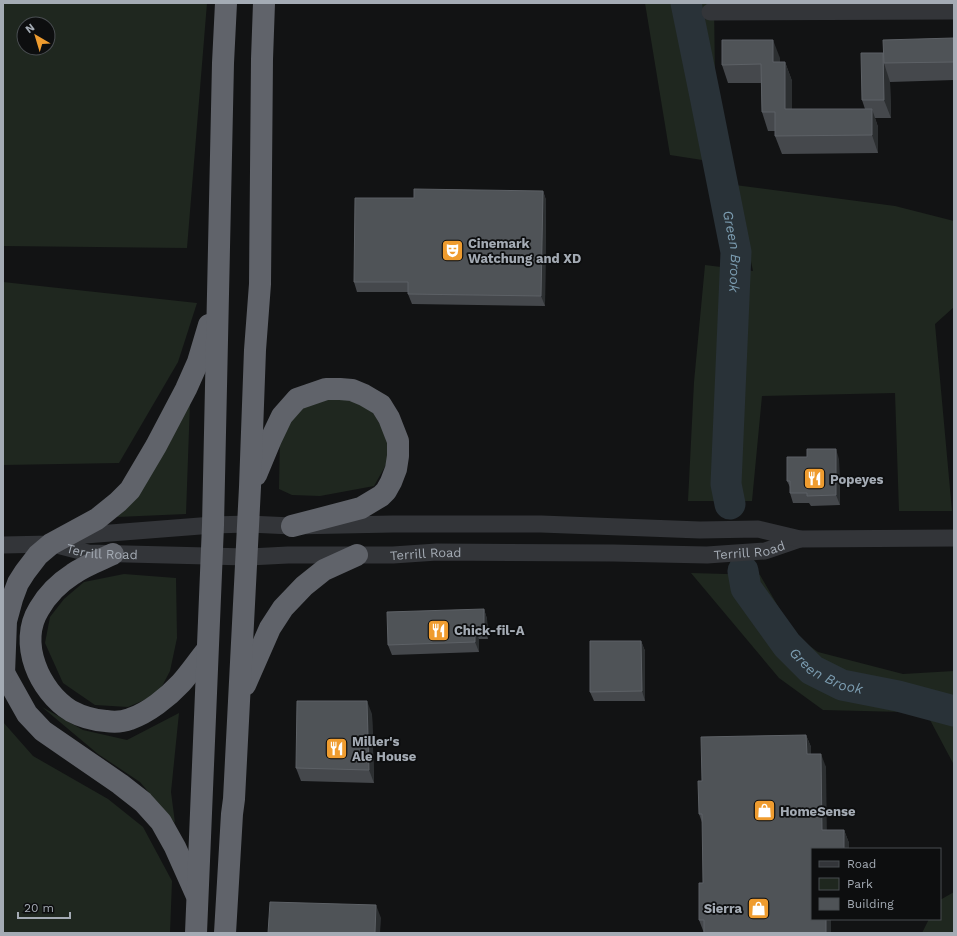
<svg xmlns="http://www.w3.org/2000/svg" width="957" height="936" font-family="'Work Sans',sans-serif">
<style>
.green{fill:#1f271f;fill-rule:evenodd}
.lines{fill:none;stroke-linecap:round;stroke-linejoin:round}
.river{stroke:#293238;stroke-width:31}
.minor{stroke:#333539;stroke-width:17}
.highway{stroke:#60636a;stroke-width:22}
.wall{fill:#45484c}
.shaded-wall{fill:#2c2f31}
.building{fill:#4f5357;stroke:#5d6166}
.labels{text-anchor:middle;stroke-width:3.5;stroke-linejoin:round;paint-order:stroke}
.poi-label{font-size:13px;font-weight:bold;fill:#a4abb4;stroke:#0d0e0f;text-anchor:start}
.street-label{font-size:13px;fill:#a4abb4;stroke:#0d0e0f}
.water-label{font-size:14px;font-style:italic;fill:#7b9cb0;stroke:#0d0e0f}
</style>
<rect width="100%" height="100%" fill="#121314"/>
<g class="green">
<path d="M3 3H207L187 248 3 246ZM24 24H48V48H24Z"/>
<path d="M645 3H714L715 80 728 164 670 155Z"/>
<path d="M735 185 895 206 954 221V307L935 324 952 511H899L895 393 762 396 752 501H688L694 382 705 265 753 271Z"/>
<path d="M3 282 197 303 178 362 119 463 3 465Z"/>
<path d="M334 396 355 400 372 411 387 436V463L374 486 320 496 292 495 279 489 280 436 291 416 312 401Z"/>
<path d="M190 402 186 514 117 517 152 472Z"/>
<path d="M691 573 760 575 786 620 796 636 818 652 903 674 954 671V765L929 718 903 712 823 710 779 678Z"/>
<path d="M124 574 176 578 177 638 170 671 158 694 128 707 95 705 63 683 45 643 50 617 64 599 84 582Z"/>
<path d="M42 707 83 730 127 740 179 713 171 792 175 823 140 782 98 754Z"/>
<path d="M3 722 33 756 108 799 143 827 172 881 170 933H3Z"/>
<path d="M954 892V933H922L929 919H940V900Z"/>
</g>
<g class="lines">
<g class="river">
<path id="s1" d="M686 3 705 96 736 252 726 484 730 504"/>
<path id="s2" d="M743 571 746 588 787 645 812 670 842 685 898 696 954 711"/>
</g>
<g class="minor">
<path d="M710 12 954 11"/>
<path id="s3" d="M53 544 88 553 247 557 288 555H393L437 552 613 553 707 555 765 551 800 539"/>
<path d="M3 545 51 544 85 535 213 525 248 524 292 526 393 524H541L700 530 758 529 800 539 954 538"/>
</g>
<g class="highway">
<path d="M256 475 271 439 282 416 297 399 326 389H340L352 390 364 395 381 405 389 418 398 441V456L396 469 391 482 386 491 381 496 361 508 292 526"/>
<path d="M113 554C100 560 84 566 73 574 59 583 47 595 39 609 18 643 39 691 71 711 82 717 93 720 106 721 113 722 122 722 130 719 148 713 168 697 181 683 190 673 198 661 207 650"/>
<path d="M3 671 27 714 43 731 120 784 143 802 161 822 175 847 196 894"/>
<path d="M4 674 6 621 12 599 18 583 25 572 38 555 51 544 97 519 118 502 130 490 156 446 186 389 198 362 209 325"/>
<path d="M245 685 270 628 283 608 304 586 324 570 357 555"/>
<path d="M196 933 213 525 223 63 226 3"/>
<path d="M225 933 232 814 234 799 250 487 255 350 260 284 262 59 264 3"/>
</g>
</g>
<g class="wall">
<path d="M954 38V80L890 82 891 118H875L878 127V153L782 154 775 136V131H768L762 112 761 83H728L722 65 780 58V62H785L792 81V109H865L862 100 883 53Z"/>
<path d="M543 191 546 200 545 306 412 304 408 294V292H357L354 282 414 198Z"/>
<path d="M839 459 840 505 811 506 809 503H793L790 493V487L787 481Z"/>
<path d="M484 609 487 619 488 639H479V652L392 655 388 645Z"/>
<path d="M641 641 645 651V701H594L590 692Z"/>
<path d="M372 714 374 783 301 781 296 768Z"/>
<path d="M806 735 811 747V754L826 767V830H844L849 843 812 849 831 919V933H704L699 920 703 883V825L699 814Z"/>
</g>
<g class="shaded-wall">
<path d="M773 40 780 58V81L773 62Z"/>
<path d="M785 62 792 81V128L785 109Z"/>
<path d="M884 63 890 82 891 118 884 100Z"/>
<path d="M872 109 878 127V153L872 135Z"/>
<path d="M543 191 546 200 545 306 541 296Z"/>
<path d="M836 449 839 459 840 505 836 495Z"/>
<path d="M484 609 487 619 488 639 484 629Z"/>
<path d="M475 629 479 639V652L475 642Z"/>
<path d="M641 641 645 651V701L642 691Z"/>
<path d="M367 701 372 714 374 783 369 770Z"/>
<path d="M806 735 811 747V767L807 754Z"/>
<path d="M821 754 826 767 827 843 822 830Z"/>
<path d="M844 830 849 843V849H844Z"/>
<path d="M376 905 381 918 380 933H375Z"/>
<rect x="826" y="919" width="5" height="14"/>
</g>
<g class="building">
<path d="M954 38V62L884 63 883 40Z"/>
<path d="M722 40H773V62H785V109H872V135L775 136V112H762L761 64 722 65Z"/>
<path d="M861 53H883L884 100H862Z"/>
<path d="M414 189 543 191 541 296 408 294V282H354L355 198H414Z"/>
<path d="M807 449H836V495L807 496V493H790V481H787V457H807Z"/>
<path d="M484 609V629H475V642L388 645 387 612Z"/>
<path d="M590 641H641L642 691 590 692Z"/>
<path d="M297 701H367L369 770 296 768Z"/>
<path d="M806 735 807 754H821L822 830H844V849H812V919H826V933H704V920H699V883H703L702 814H699L698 781H702L701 737Z"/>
<path d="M270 902 376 905 375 933H268Z"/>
</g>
<defs>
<symbol id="theatre-square" viewBox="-11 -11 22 22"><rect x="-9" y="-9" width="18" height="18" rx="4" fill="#ef9c2f" stroke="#0d0e0f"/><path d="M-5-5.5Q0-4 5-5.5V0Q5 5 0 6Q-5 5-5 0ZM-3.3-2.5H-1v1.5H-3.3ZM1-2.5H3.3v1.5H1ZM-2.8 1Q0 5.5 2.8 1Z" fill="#fff"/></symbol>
<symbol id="restaurant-square" viewBox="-11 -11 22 22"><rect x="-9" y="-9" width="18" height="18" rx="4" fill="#ef9c2f" stroke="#0d0e0f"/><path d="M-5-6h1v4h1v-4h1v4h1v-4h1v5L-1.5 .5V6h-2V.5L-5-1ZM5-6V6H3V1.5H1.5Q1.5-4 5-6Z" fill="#fff"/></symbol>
<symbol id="shop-square" viewBox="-11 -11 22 22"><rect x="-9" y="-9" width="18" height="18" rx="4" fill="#ef9c2f" stroke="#0d0e0f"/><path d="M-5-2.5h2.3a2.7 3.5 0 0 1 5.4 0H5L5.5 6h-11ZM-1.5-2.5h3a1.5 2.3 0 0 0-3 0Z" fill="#fff"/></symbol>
</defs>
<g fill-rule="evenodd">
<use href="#theatre-square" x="440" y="238" width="25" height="25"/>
<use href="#restaurant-square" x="802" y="466" width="25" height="25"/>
<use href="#restaurant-square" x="426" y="618" width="25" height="25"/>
<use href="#restaurant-square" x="324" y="736" width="25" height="25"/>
<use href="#shop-square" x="752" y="798" width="25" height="25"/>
<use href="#shop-square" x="746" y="896" width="25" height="25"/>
</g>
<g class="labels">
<g class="poi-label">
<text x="468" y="248">Cinemark<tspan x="468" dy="15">Watchung and XD</tspan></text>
<text x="830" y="484">Popeyes</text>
<text x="454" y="635">Chick-fil-A</text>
<text x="352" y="746">Miller's<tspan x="352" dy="15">Ale House</tspan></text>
<text x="780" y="816">HomeSense</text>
<text x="742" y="913" text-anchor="end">Sierra</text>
</g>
<g class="street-label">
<text dy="5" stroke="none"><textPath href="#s3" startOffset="698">Terrill Road</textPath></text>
<text dy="5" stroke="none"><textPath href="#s3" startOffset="50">Terrill Road</textPath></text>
<text dy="5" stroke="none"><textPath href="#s3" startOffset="374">Terrill Road</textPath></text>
</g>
<g class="water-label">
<text dy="5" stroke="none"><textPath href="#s1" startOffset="253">Green Brook</textPath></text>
<text dy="5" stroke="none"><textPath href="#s2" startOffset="136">Green Brook</textPath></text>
</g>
</g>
<rect width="957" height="936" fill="none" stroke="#a4abb4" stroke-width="8"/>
<rect x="811" y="848" width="130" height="72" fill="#0d0e0f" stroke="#494d51"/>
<rect x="819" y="861" width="20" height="6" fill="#333539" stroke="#494d51"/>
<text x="847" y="868" font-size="12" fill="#a4abb4">Road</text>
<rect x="819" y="878" width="20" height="12" fill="#1f271f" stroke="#494d51"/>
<text x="847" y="888" font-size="12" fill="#a4abb4">Park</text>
<rect x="819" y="898" width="20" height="12" fill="#4f5357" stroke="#494d51"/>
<text x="847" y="908" font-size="12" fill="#a4abb4">Building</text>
<g transform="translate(36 36) rotate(322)"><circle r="19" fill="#0d0e0f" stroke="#494d51"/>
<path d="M0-3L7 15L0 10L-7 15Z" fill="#ef9c2f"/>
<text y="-6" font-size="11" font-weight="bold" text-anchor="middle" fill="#a4abb4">N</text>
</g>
<path d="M18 912v6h52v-6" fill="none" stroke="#a4abb4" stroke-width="2"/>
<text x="24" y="912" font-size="12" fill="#a4abb4" stroke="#0d0e0f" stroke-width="3" paint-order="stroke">20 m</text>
</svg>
